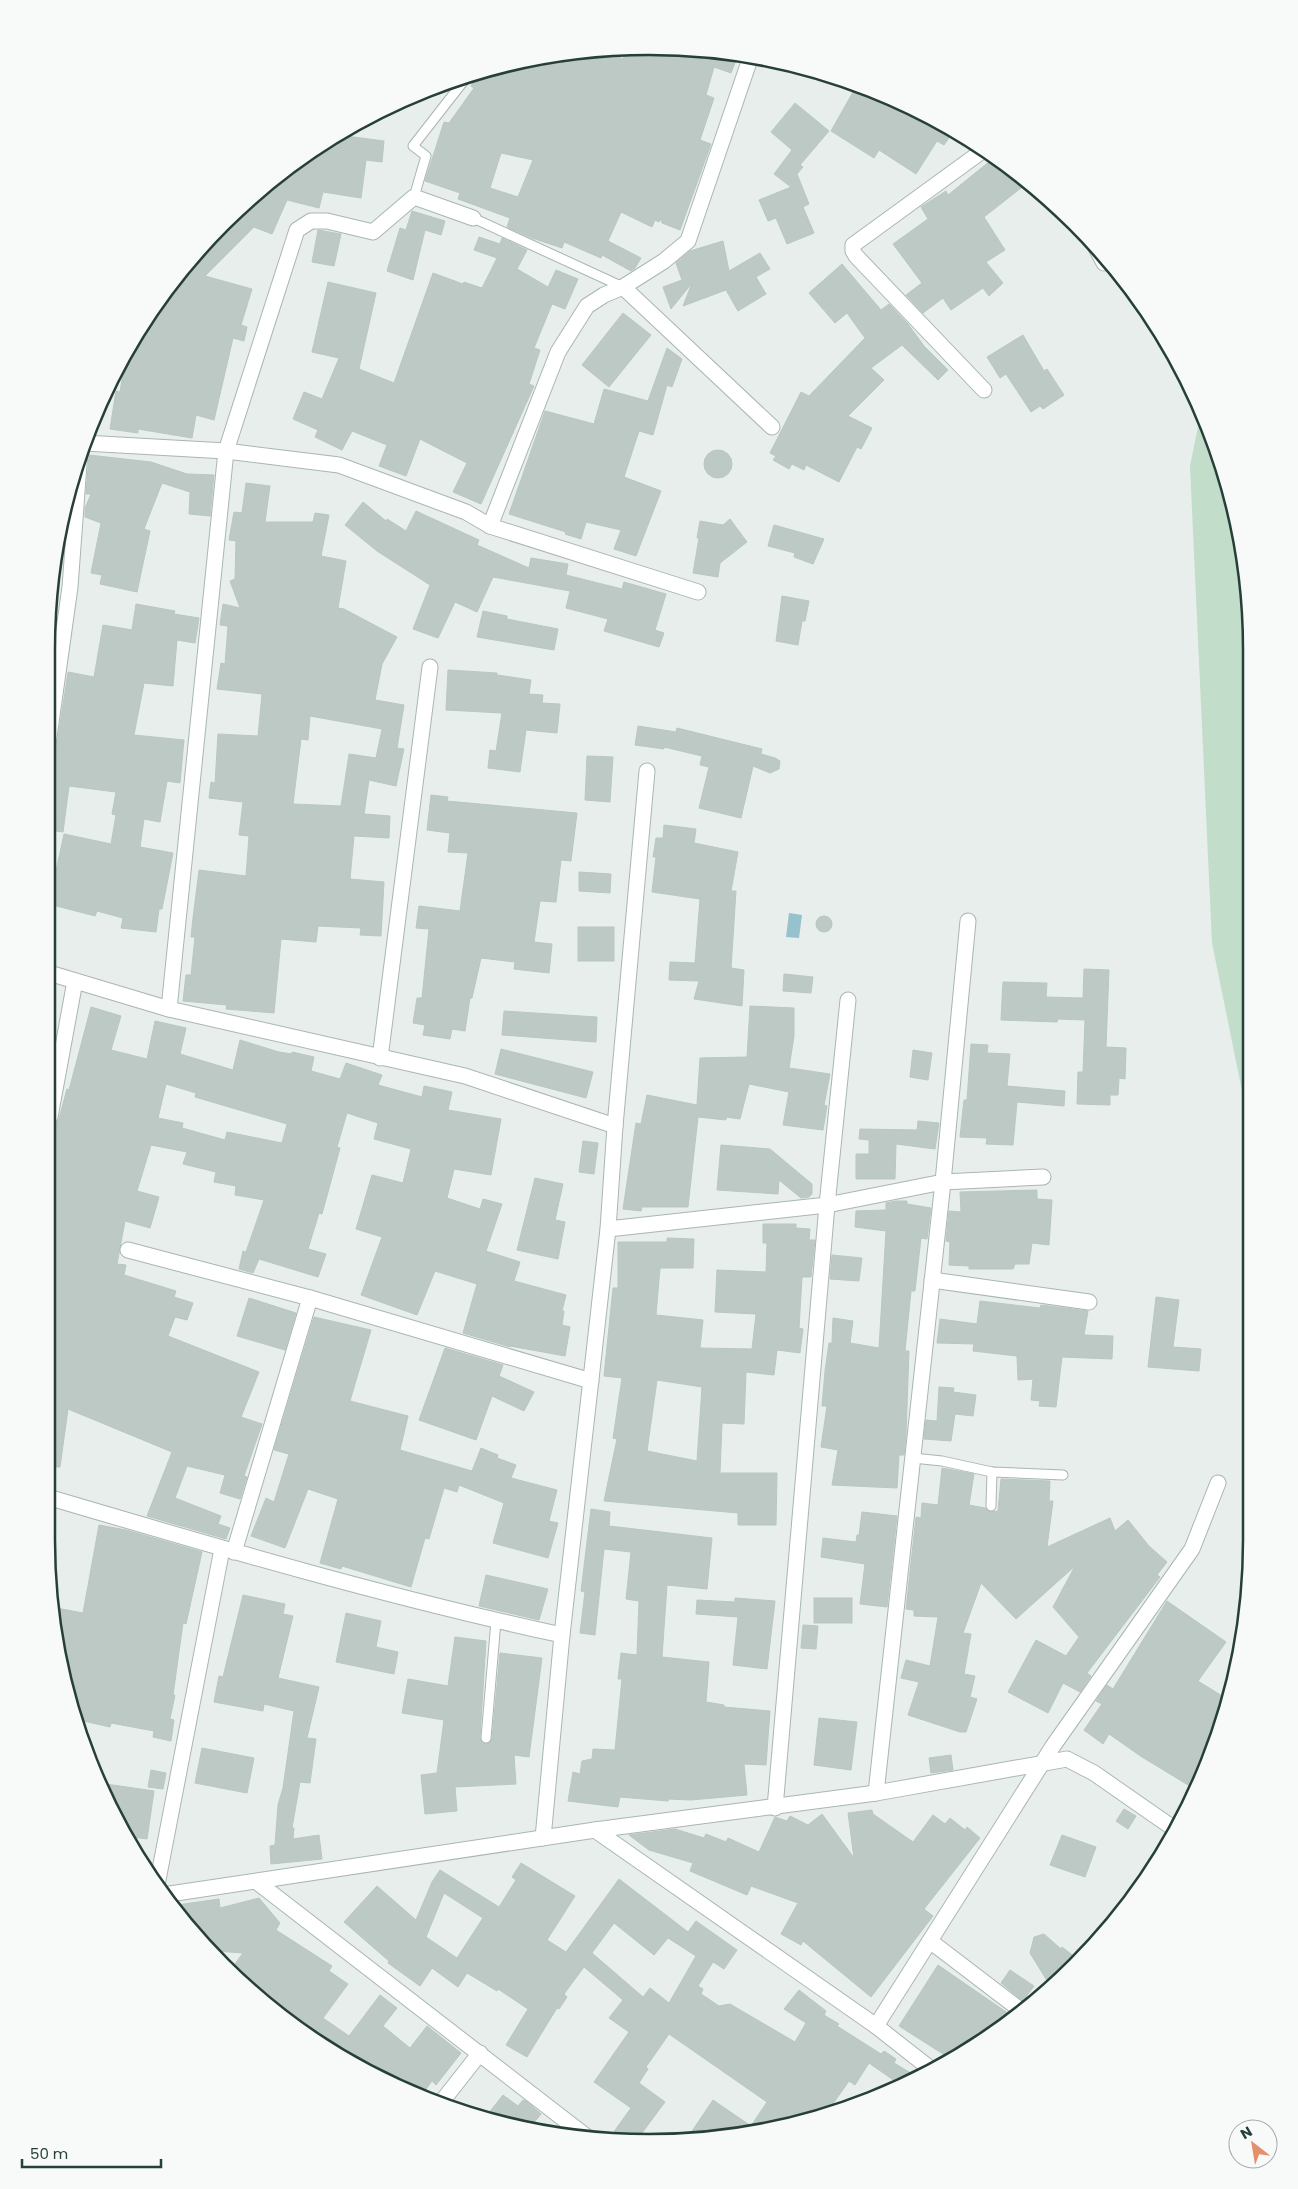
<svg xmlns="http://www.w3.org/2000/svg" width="1298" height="2189" font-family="Poppins,sans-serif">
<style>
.green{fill:#c2ddca}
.water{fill:#95c2cd}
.building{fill:#bcc9c4;stroke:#b9c7c2;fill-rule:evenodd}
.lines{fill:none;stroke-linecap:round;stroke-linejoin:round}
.lane-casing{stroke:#aab6b2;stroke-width:11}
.street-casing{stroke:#aab6b2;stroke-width:17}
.lane{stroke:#fff;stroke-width:9}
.street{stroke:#fff;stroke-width:15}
.rim{fill:none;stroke:#273f39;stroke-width:2.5}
</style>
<rect width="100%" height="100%" fill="#e7eeeb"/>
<path class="green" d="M1200 417 1231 493 1250 609V1130L1212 943 1190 466Z"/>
<path class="water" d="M789 913 802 915 799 938 786 937Z"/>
<g class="building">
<path d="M649 46 738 55 731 73 714 67 706 95 714 98 700 140 711 144 680 230 662 223 661 219 659 222 655 220 652 227 621 212 608 241 641 258 635 268 631 271 602 255 601 258 564 242 562 248 532 238 507 227 510 218 458 199 460 193 425 181 444 122 449 123 474 88 471 86 478 74 532 58 612 50 622 59 632 48ZM501 153 533 160 518 197 490 188Z"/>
<path d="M857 85 880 92 953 132 944 145 937 141 916 174 879 150 874 158 831 131Z"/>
<path d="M795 103 829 131 800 165 803 167 797 174 809 204 803 207 814 233 787 244 776 218 768 221 759 200 791 187 774 174 792 150 771 132Z"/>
<path d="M338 135 384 141 382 162 366 160 361 198 323 192 319 208 287 200 272 234 254 227 205 276 252 289 241 325 247 327 244 341 233 338 214 420 196 415 192 438 138 429V433L110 429 116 391 120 392 125 360 149 312 223 223 314 148Z"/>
<path d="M995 157 1026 184 984 217 1005 250 986 262 1003 283 989 296 983 288 951 310 943 298 923 313 906 295 922 283 893 244 928 219 921 207 946 191 948 195Z"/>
<path d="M412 211 445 221 441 235 425 230 413 280 387 271 400 228 406 230Z"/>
<path d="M318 230 341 234 334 266 312 262Z"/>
<path d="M479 237 500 244 502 238 527 250 517 269 548 287 556 270 578 279 565 309 552 304 534 348 540 350 529 384 534 386 481 504 453 492 467 463 420 439 406 476 379 466 387 445 352 431 342 450 315 437 318 430 293 419 304 392 322 399 339 358 312 352 328 282 376 293 359 369 394 383 433 273 463 284 464 282 482 288 497 258 474 250Z"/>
<path d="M723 241 729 271 760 253 770 269 756 277 766 294 738 311 726 290 683 306 692 283 671 309 663 287 682 280 676 263 690 251Z"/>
<path d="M842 264 881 310 889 304 908 324 924 346 948 370 938 380 902 345 871 368 884 380 848 416 872 428 861 449 857 447 839 482 806 465 804 470 792 464 789 469 773 460 776 456 770 453 801 392 809 396 865 338 847 313 835 323 809 293Z"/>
<path d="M623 313 651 335 609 387 582 365Z"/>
<path d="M1023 335 1044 371 1047 369 1064 395 1043 409 1040 406 1031 412 1006 374 1000 378 987 357Z"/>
<path d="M667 348 682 359 672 387 667 385 653 435 639 431 624 477 661 491 636 556 614 549 621 530 586 522 581 539 565 534 566 532 509 514 545 411 594 424 604 389 648 401Z"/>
<circle cx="718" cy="464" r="14"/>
<path d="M89 455 151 462 187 474 214 475 210 516 189 514 190 492 162 483 144 529 150 531 137 592 100 584 102 575 91 573 101 523 85 517V508L91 494H86Z"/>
<path d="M246 483 270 486 265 522H313L315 513 329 515 321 556 346 561 338 608 344 609 397 637 382 664 375 700 404 705 397 748 404 749 396 786 369 780 364 814 390 816 389 838 354 836 350 879 384 882 381 936 360 935 361 928 318 926 316 942 281 939 274 1013 226 1009 227 1005 183 1001 186 975H191L195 937H191L193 918 199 870 246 876 249 836 239 835 243 802 209 798 211 782 215 783 218 734 258 736 262 694 217 689 221 663 225 664 228 626 220 625 223 604 240 608 230 581 235 579 236 541 229 540 234 512 242 513ZM310 716 382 729 376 758 349 754 341 806 293 804 301 739 308 740Z"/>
<path d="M363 502 386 521 387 519 406 531 416 511 479 540 477 545 529 568 531 558 568 564 566 575 622 589 624 582 666 594 655 630 664 633 659 647 604 631 608 619 566 608 570 591 493 577 477 612 455 602 438 638 413 629 430 585 377 551 345 525Z"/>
<path d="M730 519 747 542 720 563 718 577 693 573 699 538H697L700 521 723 525Z"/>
<path d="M774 525 824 539 813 564 794 557 795 553 768 546Z"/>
<path d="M782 596 809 601 805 621H802L798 645 776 641Z"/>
<path d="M136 604 175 611 174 614 199 618 195 643 177 640 173 686 144 683 134 735 184 740 180 783 167 781 160 822 144 819 140 847 173 853 162 909H159L156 932 121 928 123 918 97 911 95 916 49 904 64 834 111 844 116 815 112 814 116 792 69 786 63 832 48 830V788L52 765H48V753L55 750 57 745 68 672 94 677 103 625 132 630Z"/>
<path d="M483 611 507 616V619L558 629 554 650 477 637Z"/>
<path d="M448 670 497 673V675L531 680 529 694 543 695 542 703 560 704 557 733 526 730 520 772 488 768 490 750 496 751 502 713 446 710Z"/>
<path d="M638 726 676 732 677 728 762 749 761 754 775 758 780 761 779 769 770 773 753 766 741 818 699 808 709 767 700 765 702 756 664 747V749L635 745Z"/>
<path d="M587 756 613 757 610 802 585 800Z"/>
<path d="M431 795 448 797 447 801 577 813 571 861 561 860 556 902 540 901 534 942 552 944 549 973 514 969 515 962 481 958 472 998H470L465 1031 452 1029 450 1039 423 1035 425 1025 413 1023 417 998H422L429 929 416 928 419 906 460 911 468 853 448 852 450 833 427 830Z"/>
<path d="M664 825 696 829 694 843 738 852 731 891H736L731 968 744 970 742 1006 694 999 699 981 669 980 670 962 695 963 700 899 652 892 656 857H653L656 838H663Z"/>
<path d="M579 872 611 874 610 893 579 891Z"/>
<circle cx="824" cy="924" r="8"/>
<rect x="578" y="927" width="36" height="34"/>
<path d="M1084 969 1109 970 1106 1047 1126 1048 1125 1079 1119 1078 1118 1095H1110V1105L1077 1104 1078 1072H1083L1085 1020 1058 1019 1057 1022 1001 1020 1003 982 1047 983 1046 997 1083 998Z"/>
<path d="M784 974 813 977 811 993 783 991Z"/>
<path d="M750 1006 794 1008V1036L789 1068 830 1074 824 1105 827 1106 823 1130 783 1125 789 1092 749 1084 740 1119 726 1117V1120L698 1117 688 1207H642L641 1211 623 1209 636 1123 641 1124 647 1095 697 1105 700 1058 747 1057Z"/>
<path d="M91 1007 121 1016 111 1050 147 1059 155 1021 186 1028 180 1054 233 1070 240 1040 279 1052 292 1054V1052L314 1057 311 1071 340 1079 346 1063 382 1075 378 1085 422 1097 424 1086 452 1092 448 1110 501 1119 491 1175 454 1169 447 1198 480 1209 483 1199 502 1204 486 1251 520 1262 514 1281 566 1295 562 1311H564L562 1325 570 1327 565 1356 510 1346V1347L463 1333 477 1284 435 1271 417 1315 361 1295 382 1237 356 1229 372 1175 403 1183 411 1149 374 1139 378 1123 347 1113 337 1147 340 1148 322 1214 319 1213 308 1249 326 1254 318 1277 259 1259 253 1273 239 1269 243 1251 246 1252 264 1200 235 1195 236 1186 214 1182 216 1172 183 1164 187 1152 151 1145 137 1191 159 1197 150 1228 125 1221 117 1264 126 1265 124 1275 176 1291 174 1297 193 1303 187 1320 175 1317 168 1336 259 1372 241 1417 262 1424 244 1476 247 1477 240 1499 220 1493 225 1475 187 1466 175 1498 221 1516 218 1524 230 1528 226 1539 147 1516 172 1452 68 1409 60 1467H51L50 1215 55 1175 50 1174V1149L53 1126 59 1119 67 1089 69 1090ZM166 1084 196 1093 195 1097 287 1124 282 1143 227 1132 225 1140 182 1128 183 1123 158 1118Z"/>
<path d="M504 1011 597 1017 596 1042 502 1035Z"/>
<path d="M971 1044 988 1045 987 1053 1010 1054 1007 1086 1065 1091 1064 1106 1017 1102 1013 1145 986 1144 987 1138 960 1137 964 1100H967Z"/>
<path d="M501 1049 593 1072 586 1098 495 1074Z"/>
<path d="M913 1050 932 1053 928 1080 910 1077Z"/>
<path d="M918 1121 939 1123 935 1149 896 1144 895 1179H856V1154H869V1140L859 1139 860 1129 917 1130Z"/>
<path d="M583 1141 598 1143 594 1174 579 1172Z"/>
<path d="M721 1145 770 1149 812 1184V1194L809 1197 801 1198 779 1180 778 1194 717 1190Z"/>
<path d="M535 1178 563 1184 555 1220 565 1222 558 1259 517 1250Z"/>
<path d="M1037 1190V1199L1052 1200 1049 1245 1032 1243 1029 1264H1015L1013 1269H969V1266L949 1265 950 1242 946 1241 949 1211 961 1212 960 1192Z"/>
<path d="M896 1201H907V1204L931 1208 927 1239 921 1238 915 1291H911L905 1351H909L906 1434 904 1455H899L897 1488 832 1485 838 1450 821 1447 827 1406H822L825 1371 829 1343H832L833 1318 853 1321 850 1343 879 1348 886 1231 855 1227 856 1211 886 1210V1203Z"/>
<path d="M763 1224H796V1228L810 1229 809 1240H815L811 1277H802L799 1328 803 1329 800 1353 777 1350 774 1375 746 1372 744 1424 722 1423 720 1473H777L776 1525H738V1513L604 1501 617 1439 613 1438 622 1378 604 1376 613 1288H618V1242H667V1238L694 1239 693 1268H660L656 1315 703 1320 700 1348 752 1349 756 1314 715 1312 717 1270 766 1272 767 1243H763ZM657 1380 702 1387 697 1461 647 1451Z"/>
<path d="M832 1255 862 1258 859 1281 830 1279Z"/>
<path d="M1156 1297 1179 1300 1173 1347 1201 1349 1199 1371 1148 1367Z"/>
<path d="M249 1298 296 1313 285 1350 237 1336Z"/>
<path d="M980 1301 1040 1308 1041 1305 1088 1311 1084 1335 1113 1336 1112 1359 1062 1357 1056 1407 1039 1406 1040 1401 1031 1400 1033 1379 1018 1380 1017 1356 973 1351 974 1344 937 1343 940 1319 977 1324Z"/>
<path d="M314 1317 371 1330 350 1401 408 1416 400 1450 472 1471 481 1448 498 1455 497 1458 516 1465 511 1478 557 1490 549 1521 558 1523 548 1558 493 1543 504 1503 459 1485 457 1492 444 1488 429 1539 425 1538 411 1587 342 1566 341 1569 320 1563 338 1499 308 1489 285 1548 251 1536 266 1498 274 1502 289 1454 274 1450Z"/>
<path d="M445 1348 503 1365 499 1376 534 1392 524 1411 492 1396 476 1440 419 1420Z"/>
<path d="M939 1387 954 1388 953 1392 976 1395 973 1416 955 1414 951 1441 924 1439 926 1420 937 1421Z"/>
<path d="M942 1468 974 1474 969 1505 985 1508 990 1512 998 1511 1001 1479 1050 1481 1049 1501H1053L1047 1547 1110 1518 1115 1531 1128 1520 1149 1546 1167 1562 1157 1575 1160 1577 1087 1673 1091 1676 1080 1692 1063 1683 1048 1713 1008 1692 1036 1640 1066 1656 1079 1637 1053 1607 1075 1566 1016 1619 981 1583 963 1633 971 1634 964 1674 975 1676 970 1697 977 1699 966 1732H960L908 1715 919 1682 901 1678 906 1660 930 1666 938 1617 914 1616V1610L906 1609 916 1517 921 1518 922 1503 938 1505Z"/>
<path d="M591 1509 610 1512 609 1526 712 1538 707 1589 667 1585 662 1657 709 1662 706 1702 724 1705V1707L770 1711 766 1765 744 1764 747 1795 691 1800 669 1799 668 1801 620 1797 618 1807 568 1801 573 1772 580 1774 582 1761 592 1759 593 1749 615 1750 622 1679H618L621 1653 637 1655 639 1601 626 1599 631 1552 604 1549 595 1635 580 1633 585 1592 581 1591Z"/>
<path d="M862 1512 897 1516 887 1607 860 1604 865 1564 821 1557 823 1538 856 1542 857 1535H859Z"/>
<path d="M99 1525 126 1530 202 1552 186 1624 183 1623 173 1695H175L170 1719 174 1720 171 1741 153 1737 154 1731 111 1723 110 1727 75 1719 51 1619V1607L83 1613Z"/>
<path d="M486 1575 548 1589 539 1620 479 1606Z"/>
<path d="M243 1595 285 1604 283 1614 293 1616 278 1678 319 1687 307 1738 316 1739 310 1783 300 1782 292 1828H294L293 1839 319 1835 322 1859 271 1864 270 1846 275 1845 278 1805 283 1788 294 1711 264 1704 263 1711 214 1702 219 1676 223 1677Z"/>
<path d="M735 1598 775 1601 767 1669 733 1665 738 1617 696 1614 697 1600 735 1602Z"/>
<rect x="814" y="1598" width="38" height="25"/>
<path d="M1167 1601 1226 1642 1198 1681 1227 1699 1220 1734 1193 1788 1142 1757 1109 1734 1103 1744 1084 1730 1102 1704 1096 1701 1107 1685 1113 1689Z"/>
<path d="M346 1613 381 1621 376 1647 398 1652 394 1674 336 1662Z"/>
<path d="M803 1625 818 1626 816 1649 801 1648Z"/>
<path d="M455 1637 486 1641 480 1737 481 1741 485 1744 489 1743 492 1739 500 1653 542 1658 529 1757 514 1755 516 1784 455 1787 457 1811 425 1814 421 1775 437 1773 444 1720 402 1713 408 1679 448 1686Z"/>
<path d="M819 1718 857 1722 851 1770 814 1765Z"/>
<path d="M202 1748 254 1758 247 1793 195 1783Z"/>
<path d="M951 1755 953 1770 931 1773 929 1758Z"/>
<path d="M151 1770 166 1773 163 1789 148 1787Z"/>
<path d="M99 1783 154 1791 147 1839 126 1836 109 1807Z"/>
<path d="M1124 1809 1136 1816 1128 1829 1116 1821Z"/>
<path d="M872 1810 873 1814 913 1842 933 1815 945 1824 950 1818 965 1830 967 1827 980 1838 924 1909 933 1916 871 1997 803 1941 801 1945 781 1934 798 1903 751 1886 747 1895 690 1871 693 1863 649 1850 629 1835 675 1829 704 1838 706 1834 726 1842 728 1838 759 1852 775 1817 787 1821 790 1816 808 1825 822 1814 854 1858 848 1813Z"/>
<path d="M1062 1835 1096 1847 1085 1877 1050 1865Z"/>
<path d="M521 1863 575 1896 547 1940 566 1952 619 1879 688 1932 696 1921 737 1950 724 1969 713 1962 698 1986 703 1989 701 1994 719 2006 730 2004 795 2042 806 2023 784 2009 799 1990 826 2011 824 2015 839 2024 837 2026 881 2054 884 2051 896 2059 894 2063 919 2078 902 2086 869 2063 855 2085 849 2081 825 2115 728 2138 686 2140 713 2100 751 2126 767 2102 669 2034 646 2067 648 2069 639 2083 665 2102 636 2141 624 2140 613 2133 631 2108 594 2082 629 2032 609 2018 623 2000 584 1967 564 1994 567 1997 559 2009 557 2008 527 2057 506 2045 528 2009 498 1989 497 1991 467 1973 458 1987 432 1968 420 1986 388 1963 389 1961 344 1922 377 1886 416 1920 432 1882 440 1870 499 1907 516 1880 512 1877ZM444 1893 483 1918 457 1958 426 1937ZM614 1923 654 1955 668 1938 696 1956 669 2003 650 1988 643 1997 592 1953Z"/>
<path d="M259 1898 280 1923 276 1930 332 1966 329 1971 348 1984 323 2018 349 2036 380 1995 397 2008 383 2026 410 2048 427 2026 461 2053 436 2085 432 2081 421 2096 382 2080 282 2018 232 1968 243 1953 215 1951 170 1906 219 1899 220 1908Z"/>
<path d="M1044 1934 1061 1949 1062 1947 1080 1961 1051 1987 1030 1953 1034 1937Z"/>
<path d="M938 1965 1012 2016 1005 2025 951 2059 899 2026Z"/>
<path d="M1010 1970 1034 1986 1023 2001 1001 1983Z"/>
<path d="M503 2095 518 2106 523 2100 526 2101 541 2114 528 2130 484 2119Z"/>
</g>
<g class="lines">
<defs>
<g id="lane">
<path d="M414 197 426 156 413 146 466 78"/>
<path d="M473 218 623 287"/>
<path d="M913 1458 942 1461 992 1472 1063 1475"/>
<path d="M991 1506 992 1472"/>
<path d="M486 1738 496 1621"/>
</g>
<g id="street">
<path d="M1094 244 1104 263"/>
<path d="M623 287 772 427"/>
<path d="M984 390 856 256 853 251V245L985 149"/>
<path d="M84 443 226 451 339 465 466 512 490 526 558 352 587 306 604 295 623 287 664 261 688 241 751 56"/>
<path d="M490 526 698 592"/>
<path d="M48 744 70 587 80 451"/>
<path d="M49 973 169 1009 465 1076 615 1126"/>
<path d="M169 1009 226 451 297 230 311 221H327L373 232 414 197 473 218"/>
<path d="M380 1058 430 667"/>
<path d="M50 1117 75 981"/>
<path d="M608 1229 827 1205 943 1182 1043 1177"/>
<path d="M128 1250 310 1298 591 1381"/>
<path d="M932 1280 1089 1302"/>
<path d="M51 1498C220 1548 390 1598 562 1635"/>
<path d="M234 1552 310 1298"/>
<path d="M876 1793 943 1182 968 921"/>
<path d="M775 1808 827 1205 848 1000"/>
<path d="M595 1830 876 2026 932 2070"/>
<path d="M543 1838 562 1635 608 1229 615 1126 647 771"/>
<path d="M257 1882 587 2137"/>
<path d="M157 1885 222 1549"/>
<path d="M163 1895 595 1830 876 1793 1067 1759 1094 1773 1173 1828"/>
<path d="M930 1941 1023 2012"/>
<path d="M876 2026 1053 1746 1192 1549 1218 1483"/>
<path d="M440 2104 480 2053"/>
</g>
</defs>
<use href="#lane" class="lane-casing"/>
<use href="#street" class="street-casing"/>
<use href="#lane" class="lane"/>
<use href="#street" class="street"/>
</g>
<path d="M0 0H1298V2189H0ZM649 55H649A594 594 0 0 1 1243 649V1540A594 594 0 0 1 649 2134H649A594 594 0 0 1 55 1540V649A594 594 0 0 1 649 55Z" fill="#f7faf9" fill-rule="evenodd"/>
<path class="rim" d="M649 55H649A594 594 0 0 1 1243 649V1540A594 594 0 0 1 649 2134H649A594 594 0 0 1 55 1540V649A594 594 0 0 1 649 55Z"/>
<g transform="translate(1253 2144) rotate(329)"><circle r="24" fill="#f7faf9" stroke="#a4afac"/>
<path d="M0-4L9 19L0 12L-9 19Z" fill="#e5906d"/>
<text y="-8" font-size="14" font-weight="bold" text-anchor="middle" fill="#273f39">N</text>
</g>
<path d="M22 2159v8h139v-8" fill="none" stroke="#273f39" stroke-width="2.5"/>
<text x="30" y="2159" font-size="15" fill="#273f39" stroke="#f7faf9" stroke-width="4" paint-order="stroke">50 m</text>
</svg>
